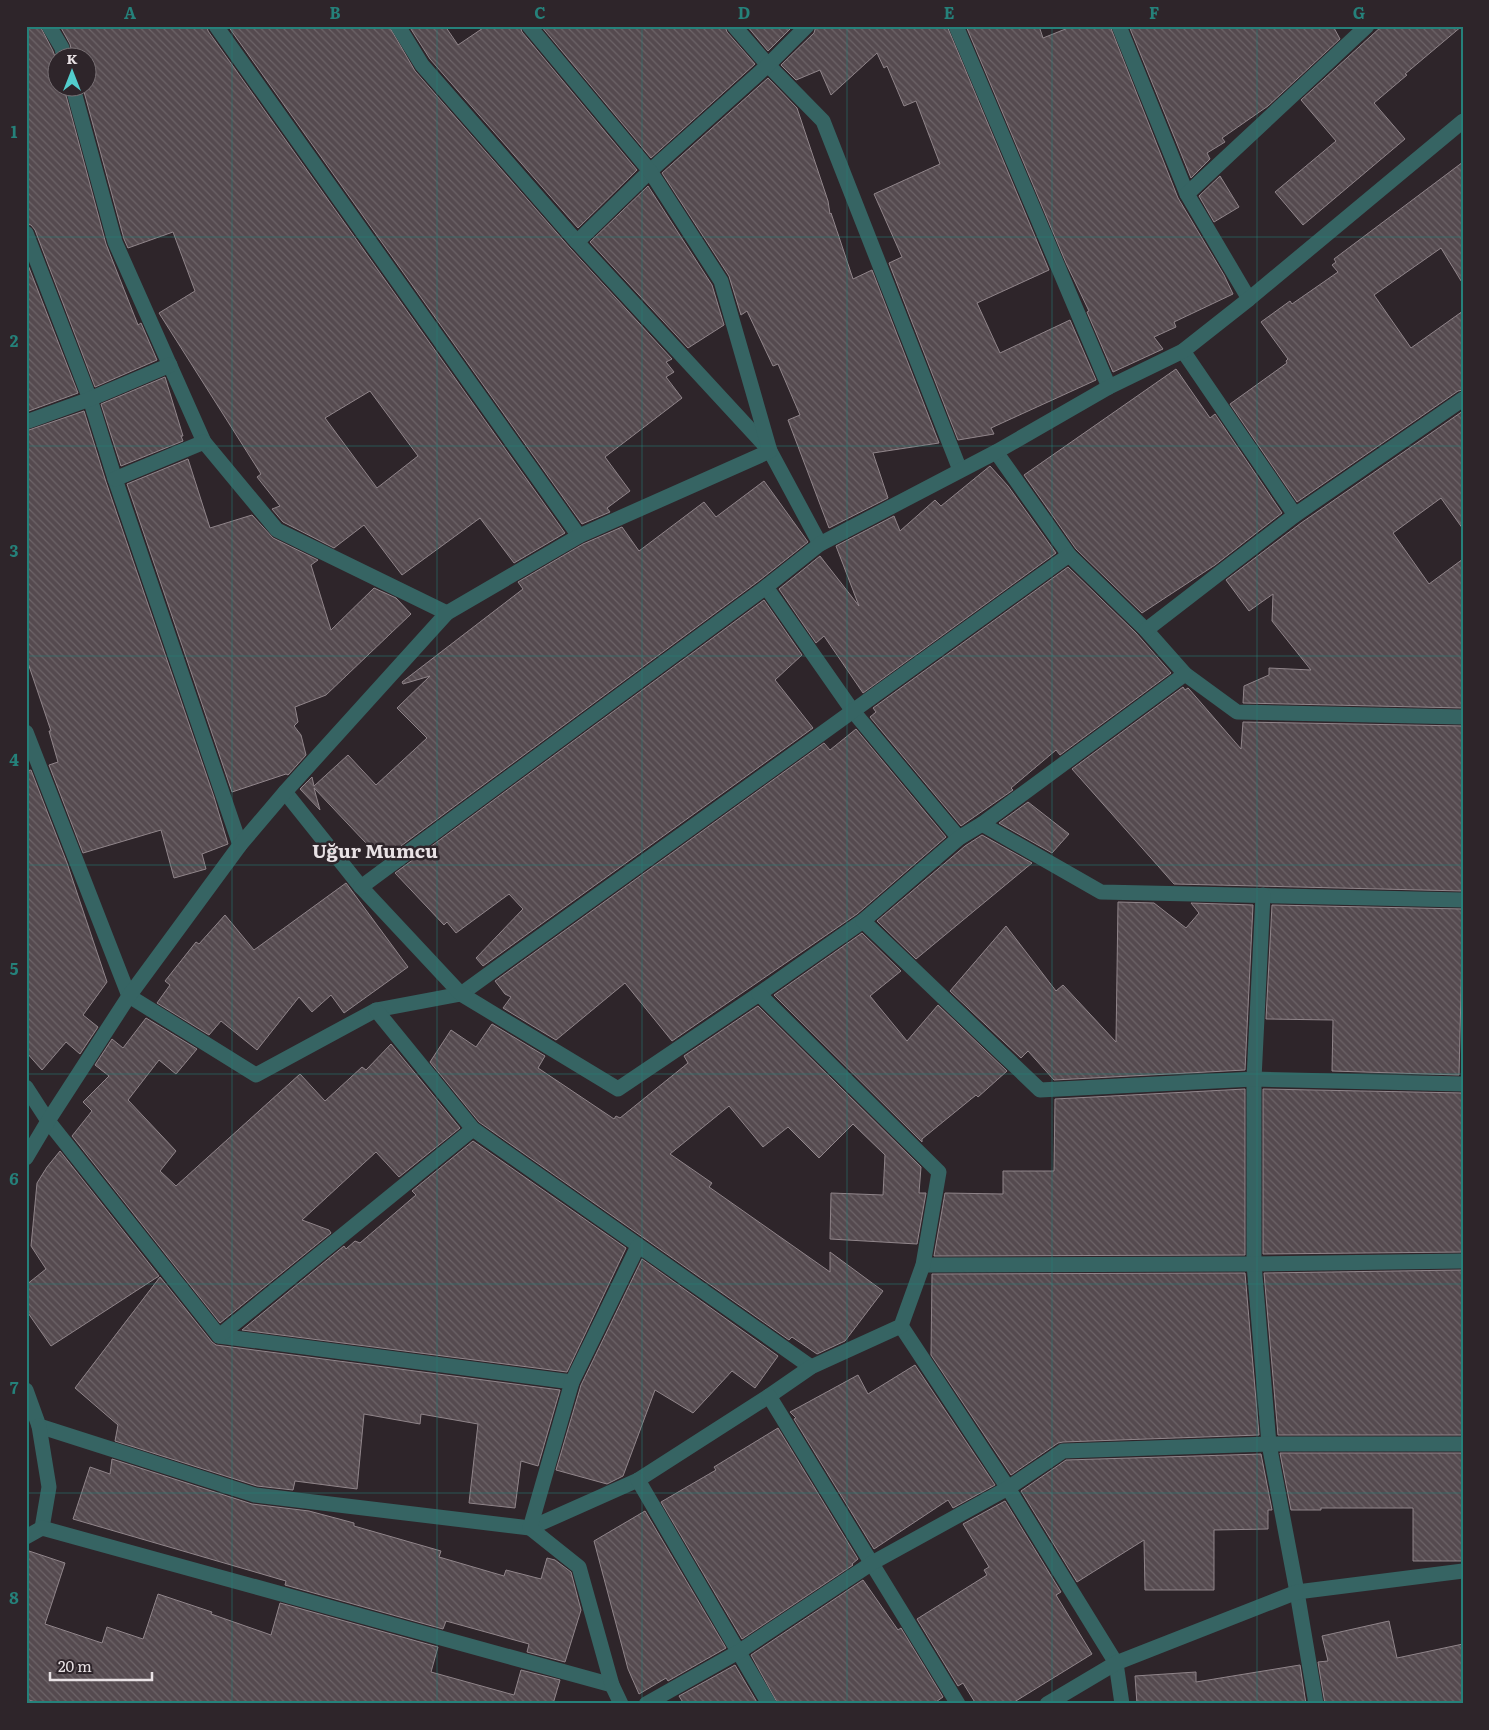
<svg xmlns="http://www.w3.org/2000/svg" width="1489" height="1730" font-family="Literata,serif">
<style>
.building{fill:url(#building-back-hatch);stroke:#90858a;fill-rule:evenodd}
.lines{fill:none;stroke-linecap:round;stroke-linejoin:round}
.minor{stroke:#366463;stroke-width:15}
.grid{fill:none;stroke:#25817a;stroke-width:1;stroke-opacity:0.55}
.labels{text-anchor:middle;stroke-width:5;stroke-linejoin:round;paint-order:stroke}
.district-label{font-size:19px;font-weight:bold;fill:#e8e1e4;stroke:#2e252a}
.neatline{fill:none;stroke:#25817a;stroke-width:2}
.grid-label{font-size:16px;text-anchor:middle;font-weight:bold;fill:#25817a}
</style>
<defs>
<pattern id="building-back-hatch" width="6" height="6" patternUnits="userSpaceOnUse" patternTransform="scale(1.25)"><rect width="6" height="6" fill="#554a4f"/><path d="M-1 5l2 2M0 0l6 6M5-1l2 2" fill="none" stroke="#6d6468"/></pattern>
</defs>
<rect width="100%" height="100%" fill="#2e252a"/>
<g class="building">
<path d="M26 26H40L53 51 58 65V88H64L106 244 138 325 141 323 157 360 95 387 35 230 31 225 26 224Z"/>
<path d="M60 26H207L208 31 565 533 514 563 480 518 402 575 364 525 334 548 283 522 272 509 280 506 257 477 261 474 159 313 195 291 173 232 128 248 124 239 83 88H88V58H73L70 44ZM370 391 418 456 377 488 325 418Z"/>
<path d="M228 26H389L415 71 570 248 672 359 666 362 674 372 666 377 682 398 605 457 630 491 607 508 610 512 582 524Z"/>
<path d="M409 26H445L458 45 486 26H520L522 32 637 170 578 228 430 59Z"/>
<path d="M541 26H725L727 32 755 64 651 158Z"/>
<path d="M747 26H793L768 51Z"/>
<path d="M816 26H947L1049 270 977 303 1000 353 1070 320 1096 380 991 428 994 434 958 440 889 263 902 257 874 194 940 164 916 101 904 106 887 66 884 68 877 53 831 95 820 70 796 80 781 65 814 33Z"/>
<path d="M966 26H1039L1043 38 1073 26H1110L1178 198 1224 275 1233 294 1174 322 1176 327 1154 337 1163 349 1113 372 1087 312 1089 311 1066 263Z"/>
<path d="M1129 26H1333L1340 39 1268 106 1222 138 1225 142 1207 153 1210 159 1191 178Z"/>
<path d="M1382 26H1462L1405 74 1407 75 1374 103 1405 139 1303 225 1275 192 1336 141 1301 100Z"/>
<path d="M768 78 797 108 828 201 830 214 831 213 853 279 872 270 939 443 873 453 888 498 829 528 788 420 800 415 778 364 773 366 747 311 741 315 729 276 662 173Z"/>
<path d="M1463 162V284L1441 248 1374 295 1411 348 1463 311V390L1458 391 1297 502 1230 404 1287 363 1286 361 1288 359 1261 322 1290 301 1292 304 1338 272 1332 265 1336 262 1334 259Z"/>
<path d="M1220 176 1239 207 1214 222 1199 196Z"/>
<path d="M648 186 712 285 724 325 688 348 590 242Z"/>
<path d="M26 260 78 393 26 412Z"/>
<path d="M1176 369 1210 418 1215 414 1282 513 1215 565 1142 613 1076 549 1024 475Z"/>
<path d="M165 377 183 436H181L183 441 121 466 101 404Z"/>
<path d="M84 411 106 482 214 797 228 844 202 854 206 869 174 878 161 830 83 853 49 765 58 762 49 731H51L26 657V431Z"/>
<path d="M1463 411V529L1441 498 1393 533 1429 584 1463 559V708L1243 703 1244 686 1269 675V668L1311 670 1272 621 1273 594 1249 611 1226 580 1301 523Z"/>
<path d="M188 459 210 528 252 515 273 538 318 560 311 565 331 630 374 588 396 598 411 614 326 695 295 707 298 722 294 726 301 735 306 755 288 775 286 774 232 792 127 484Z"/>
<path d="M990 466 1008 486 1056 553 863 693 824 636 816 643 779 589 820 556 859 606 836 546 894 516 900 531 935 500 941 506Z"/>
<path d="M764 481 808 542 760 580 382 860 314 788 320 810 300 789 312 777 314 786 348 755 376 785 427 738 397 708 430 676 403 684 402 682 523 589 518 582 583 544 622 527 639 551 704 502 716 517Z"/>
<path d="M1068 567 1136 633 1171 673 1060 755 1056 750 1011 788 1013 790 961 826 870 717 876 712 873 708Z"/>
<path d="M764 600 802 655 775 680 813 728 483 966 476 958 523 909 509 894 456 933 447 922 444 925 395 873Z"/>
<path d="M1183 687 1185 690 1188 688 1189 689 1241 749 1243 722 1463 726V891L1174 884 1072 769Z"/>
<path d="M856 729 946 837 857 914 672 1041 625 983 556 1040 503 1008 511 997 505 994 495 981 824 743 830 750Z"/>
<path d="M31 770 67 863 107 982 83 1015 98 1027 80 1054 66 1042 42 1070 26 1052V771Z"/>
<path d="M1028 802 1069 834 1052 853 999 823Z"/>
<path d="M982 835 1032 863 916 959 877 921 965 846Z"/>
<path d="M346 883 408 967 344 1013 331 995 312 1012 299 997 257 1050 221 1021 209 1035 157 1003 170 985 165 981 196 942 199 944 225 915 254 950Z"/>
<path d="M1118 902 1154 903 1186 928 1199 913 1191 903 1253 905 1245 1070 1054 1080 1028 1051 1021 1058 950 991 1006 926 1056 991 1063 985 1116 1042Z"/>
<path d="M1272 905 1463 909 1459 1075 1332 1071 1333 1020 1266 1019Z"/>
<path d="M862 933 901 971 870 996 907 1041 938 1005 1007 1071 978 1097 976 1095 922 1139V1142L774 995Z"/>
<path d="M758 1006 921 1167 919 1193H926L917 1244 830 1239 831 1193 883 1195 885 1155 853 1124 819 1158 788 1127 763 1147 729 1106 670 1154 712 1183 709 1187 830 1272V1252L883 1291 845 1341 817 1354 792 1337 789 1340 479 1122 430 1062 451 1030 476 1047 492 1024 545 1056 538 1068 614 1119 616 1116 620 1118 688 1063 684 1056Z"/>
<path d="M146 1018 197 1049 176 1074 159 1060 128 1100 176 1151 160 1171 176 1186 300 1074 325 1101 362 1067 366 1070 391 1044 460 1128 399 1177 376 1152 302 1220 329 1230 331 1233 220 1323 72 1136 92 1111 83 1102 109 1076 95 1065 112 1039 123 1048Z"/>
<path d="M1245 1089V1255L934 1256 945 1193 1003 1194V1171H1054L1055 1099Z"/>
<path d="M1263 1089 1463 1093V1252L1263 1254Z"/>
<path d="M473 1141 626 1248 567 1372 242 1330 344 1246 346 1249 355 1241 360 1243 416 1195 412 1191Z"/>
<path d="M60 1151 159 1276 51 1346 26 1310V1285L46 1269 31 1246 37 1183 47 1167Z"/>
<path d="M642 1259 778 1356 755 1388 732 1371 693 1413 655 1390 623 1476 607 1484 556 1470 581 1385Z"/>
<path d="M1463 1270V1435H1278L1264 1273Z"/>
<path d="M1245 1273 1259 1435 1063 1442 1058 1443 1011 1475 931 1355 932 1274Z"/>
<path d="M160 1277 212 1342 216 1345 560 1390 538 1466 521 1461 515 1508 469 1503 478 1424 421 1414 420 1424 364 1414 357 1489 295 1481 293 1490 257 1486 115 1441 118 1425 75 1388Z"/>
<path d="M915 1365 995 1485 953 1508 948 1500 874 1549 794 1419 796 1418 790 1412 858 1375 868 1394Z"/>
<path d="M778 1428 858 1559 852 1564 853 1565 742 1639 661 1502 716 1470 714 1467Z"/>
<path d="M1280 1453H1463V1561H1413V1508H1321V1510H1291Z"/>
<path d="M1261 1454 1272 1510H1268V1529L1214 1530V1590H1145L1144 1540 1077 1582 1021 1491 1066 1460Z"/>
<path d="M112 1459 252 1504 309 1511 354 1523V1526L441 1551 439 1557 504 1576 506 1570 541 1579 547 1558 555 1560 571 1572 581 1610 565 1662 527 1652 529 1644 446 1621 443 1629 285 1585 286 1581 73 1519 90 1467 110 1474Z"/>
<path d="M1005 1501 1061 1592 1056 1595 1092 1654 1011 1704H976L963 1683 958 1686 917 1619 987 1575 984 1570 989 1567 963 1524Z"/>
<path d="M645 1511 726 1648 668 1681 666 1678 639 1694 628 1669 594 1541Z"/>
<path d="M26 1550 65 1563 45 1624 102 1643 107 1627 143 1639 158 1594 212 1612 211 1614 271 1635 280 1603 438 1647 431 1672 514 1695 521 1670 560 1680 553 1704H42L26 1699Z"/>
<path d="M863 1580 898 1630 901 1628 943 1697 933 1704H778L751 1655Z"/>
<path d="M1389 1621 1397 1658 1463 1644V1704H1325L1318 1662 1328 1661 1322 1636Z"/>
<path d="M735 1665 758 1704H684L679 1696Z"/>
<path d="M1300 1665 1306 1704H1137L1135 1676 1196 1672V1682Z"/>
</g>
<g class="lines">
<g class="minor">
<path d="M49 26 62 48 64 58"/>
<path d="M216 26 579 536"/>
<path d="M398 26 422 65 577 242 770 451 820 544"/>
<path d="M734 26 768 65 823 121 960 470"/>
<path d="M956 26 1109 387"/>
<path d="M1119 26 1187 194 1249 299"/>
<path d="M73 88 115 242 204 442 277 530 447 613"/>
<path d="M1187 194 1367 26"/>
<path d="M26 233 90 399 115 479 240 845"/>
<path d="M577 242 650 171 768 65 807 26"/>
<path d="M1183 351 1295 515"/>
<path d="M26 422 90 399 170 365"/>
<path d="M996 452 1069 555 1146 630 1185 674 1237 712 1463 717"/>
<path d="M115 479 204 442"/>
<path d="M766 587 852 710 959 838"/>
<path d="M1146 630 1295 515 1463 399"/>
<path d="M26 732 129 996 256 1075 376 1010 461 994 1069 555"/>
<path d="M285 792 361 887 461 994 618 1089 759 994 863 921 959 838 982 824 1185 674"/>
<path d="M982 824 1101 892 1463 900"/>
<path d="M361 887 766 587 820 544 996 452 1109 387 1183 351 1249 299 1463 121"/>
<path d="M1263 895 1254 1079V1264L1269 1444 1297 1592 1316 1704"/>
<path d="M863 921 1040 1090 1254 1079 1463 1084"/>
<path d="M376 1010 473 1129 811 1367"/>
<path d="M26 1087 48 1121 219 1336 572 1382"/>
<path d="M26 1158 48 1121 129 996 240 845 285 792 447 613 579 536 770 451 721 281 650 171 529 26"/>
<path d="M923 1265 1254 1264 1463 1261"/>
<path d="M901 1326 1008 1488 1116 1663 1122 1704"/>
<path d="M219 1336 473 1129"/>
<path d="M26 1390 39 1426 255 1495 530 1528 638 1480 769 1396 811 1367 901 1326 923 1265 939 1172 759 994"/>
<path d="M769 1396 958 1704"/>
<path d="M39 1426 49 1487 42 1528"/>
<path d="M638 1480 769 1704"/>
<path d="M26 1537 42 1528 612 1685"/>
<path d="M621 1704 612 1685 579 1567 530 1528 572 1382 638 1246"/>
<path d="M646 1704 740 1651 872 1563 1008 1488 1063 1451 1269 1444H1463"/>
<path d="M1047 1704 1116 1663 1297 1592 1463 1571"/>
</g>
</g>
<path class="grid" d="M232 26V1704M437 26V1704M642 26V1704M847 26V1704M1052 26V1704M1257 26V1704M26 237H1463M26 446H1463M26 656H1463M26 865H1463M26 1074H1463M26 1284H1463M26 1493H1463"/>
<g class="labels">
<g class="district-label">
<text x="375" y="858">Uğur Mumcu</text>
</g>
</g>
<rect width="1489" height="1730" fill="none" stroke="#2e252a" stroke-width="55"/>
<g transform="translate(72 72)"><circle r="24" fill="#2e252a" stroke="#787074"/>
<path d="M0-4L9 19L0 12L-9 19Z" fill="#52cdcc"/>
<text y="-8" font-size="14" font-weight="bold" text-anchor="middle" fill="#e8e1e4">K</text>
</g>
<path d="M50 1672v8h102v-8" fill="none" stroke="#e8e1e4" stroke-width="2.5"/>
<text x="58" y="1672" font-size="15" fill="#e8e1e4" stroke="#2e252a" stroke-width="4" paint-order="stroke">20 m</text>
<rect x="28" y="28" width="1434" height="1674" class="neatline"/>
<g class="grid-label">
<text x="130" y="19">A</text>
<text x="335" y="19">B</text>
<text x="540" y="19">C</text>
<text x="744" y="19">D</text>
<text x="949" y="19">E</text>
<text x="1154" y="19">F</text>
<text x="1359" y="19">G</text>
<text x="14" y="138">1</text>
<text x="14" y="347">2</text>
<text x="14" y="557">3</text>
<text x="14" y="766">4</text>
<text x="14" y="975">5</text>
<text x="14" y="1185">6</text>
<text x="14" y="1394">7</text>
<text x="14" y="1604">8</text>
</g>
</svg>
